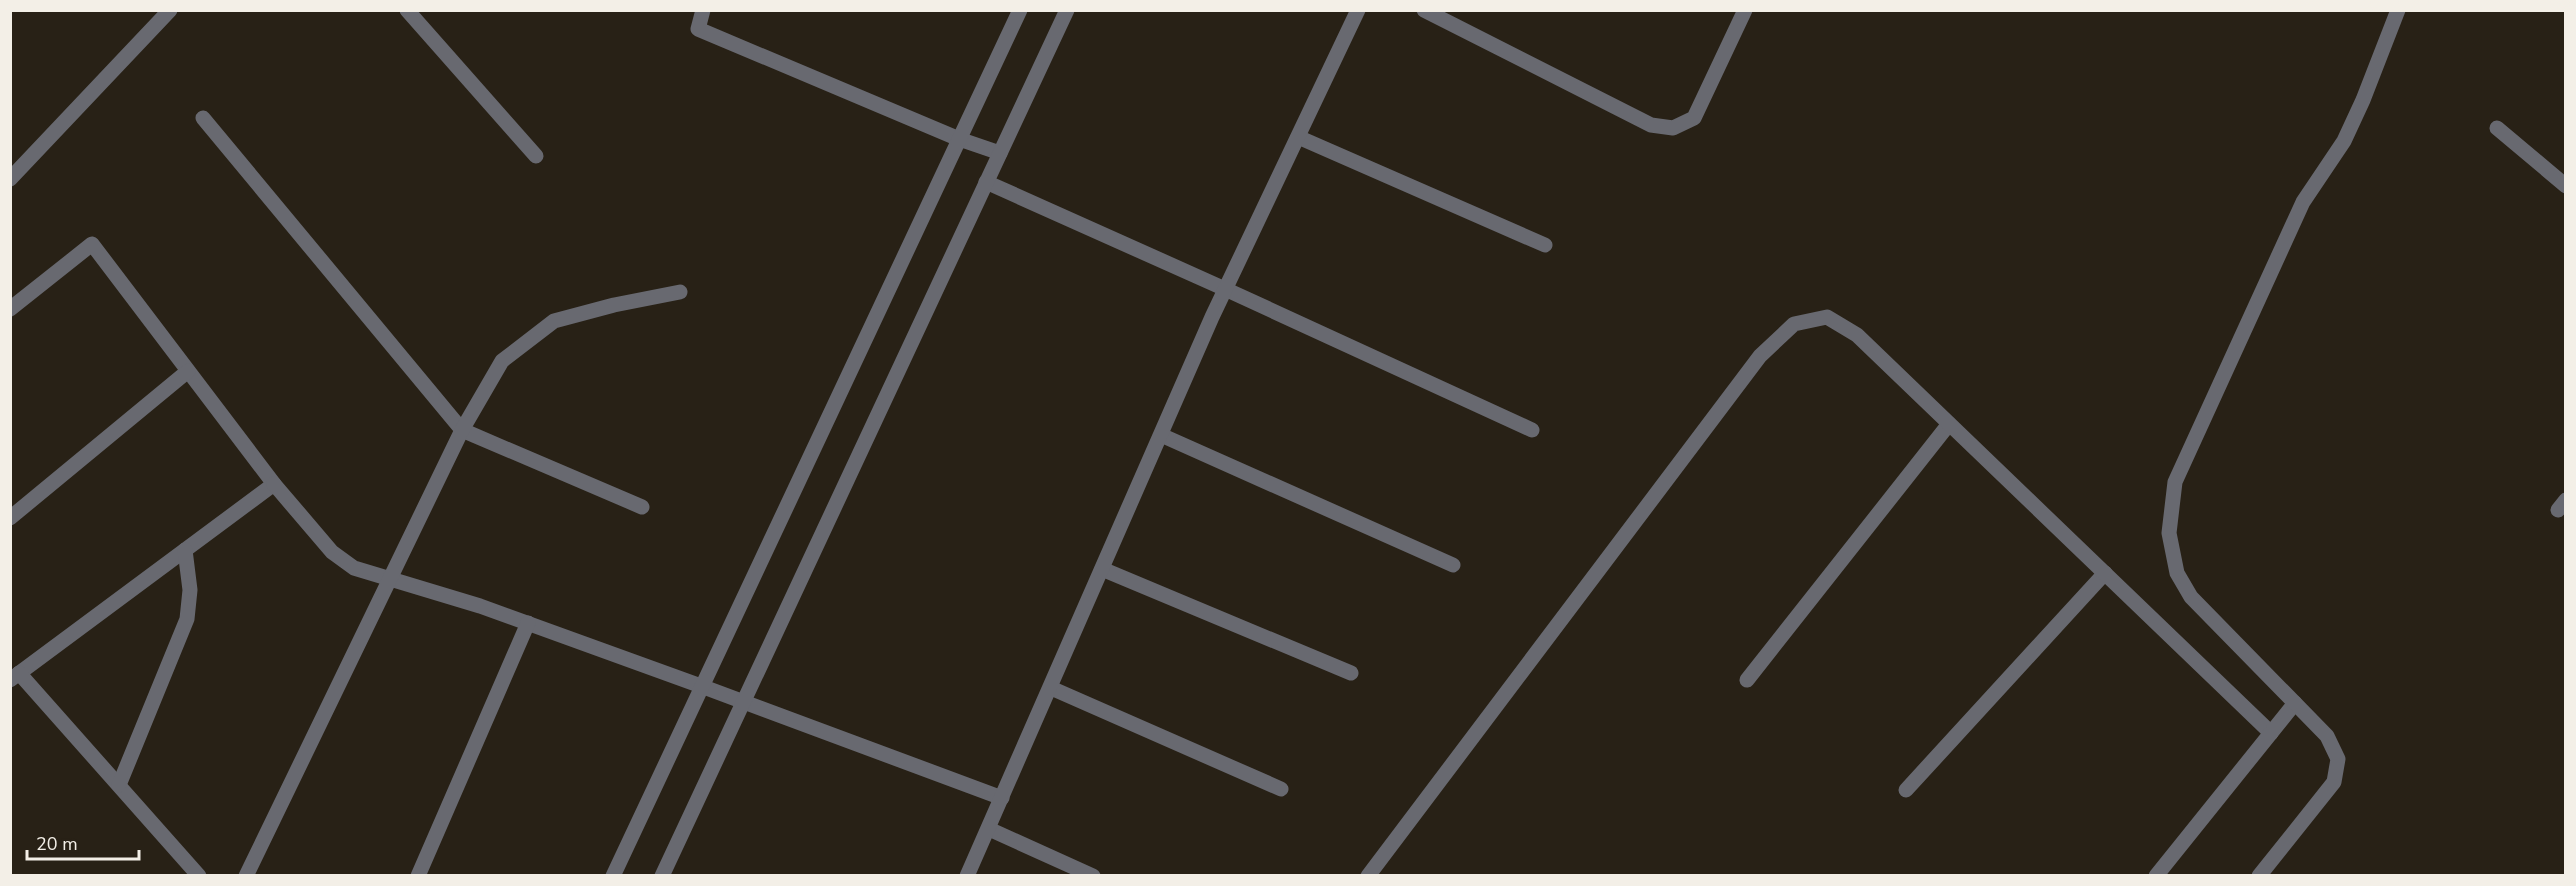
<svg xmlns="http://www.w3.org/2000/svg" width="2576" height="886" font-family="'Nunito Sans',sans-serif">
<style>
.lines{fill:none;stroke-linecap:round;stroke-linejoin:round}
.service{stroke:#686970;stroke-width:15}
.minor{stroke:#686970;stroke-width:15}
.tertiary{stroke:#686970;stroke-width:15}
</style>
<rect width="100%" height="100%" fill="#282116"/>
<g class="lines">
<g class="service">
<path d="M1747 680 1949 424"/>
<path d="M1906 790 2105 573"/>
<path d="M1368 876 1760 356 1794 324 1827 317 1857 335 2271 733"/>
<path d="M2156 876 2295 703"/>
<path d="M2259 876 2334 782 2338 759 2327 736 2191 597 2177 573 2169 533 2175 482 2303 202 2344 141 2363 100 2398 10"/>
</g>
<g class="minor">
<path d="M407 10 536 156"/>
<path d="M703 10 698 29 959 139 1000 153"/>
<path d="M1424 10 1651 125 1673 128 1694 118 1745 10"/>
<path d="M203 118 462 430 642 507"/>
<path d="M2497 128 2566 186"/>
<path d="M1298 137 1545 245"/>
<path d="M10 179 170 10"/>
<path d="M986 182 1225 289 1532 430"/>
<path d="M10 309 92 244 274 484 10 680"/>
<path d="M1161 435 1453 565"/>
<path d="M274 484 332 552 354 568 480 606 701 686 1002 798"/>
<path d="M2558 510 2566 500"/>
<path d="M10 518 188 371"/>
<path d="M1102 569 1351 673"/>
<path d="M19 673 199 876"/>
<path d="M1051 688 1281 789"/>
<path d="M119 785 187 619 190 590 185 550"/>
<path d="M989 829 1093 876"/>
<path d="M246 876 462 430 502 361 554 321 614 305 680 292"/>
<path d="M418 876 528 623"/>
<path d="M967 876 1212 317 1358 10"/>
</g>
<g class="tertiary">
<path d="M613 876 1020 10"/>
<path d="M662 876 1067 10"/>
</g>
</g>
<rect width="2576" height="886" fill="none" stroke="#f3efe7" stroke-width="24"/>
<path d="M27 850v9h112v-9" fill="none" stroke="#f3efe7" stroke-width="3"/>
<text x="36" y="850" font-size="18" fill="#f3efe7" stroke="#282116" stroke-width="4.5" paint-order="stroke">20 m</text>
</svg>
